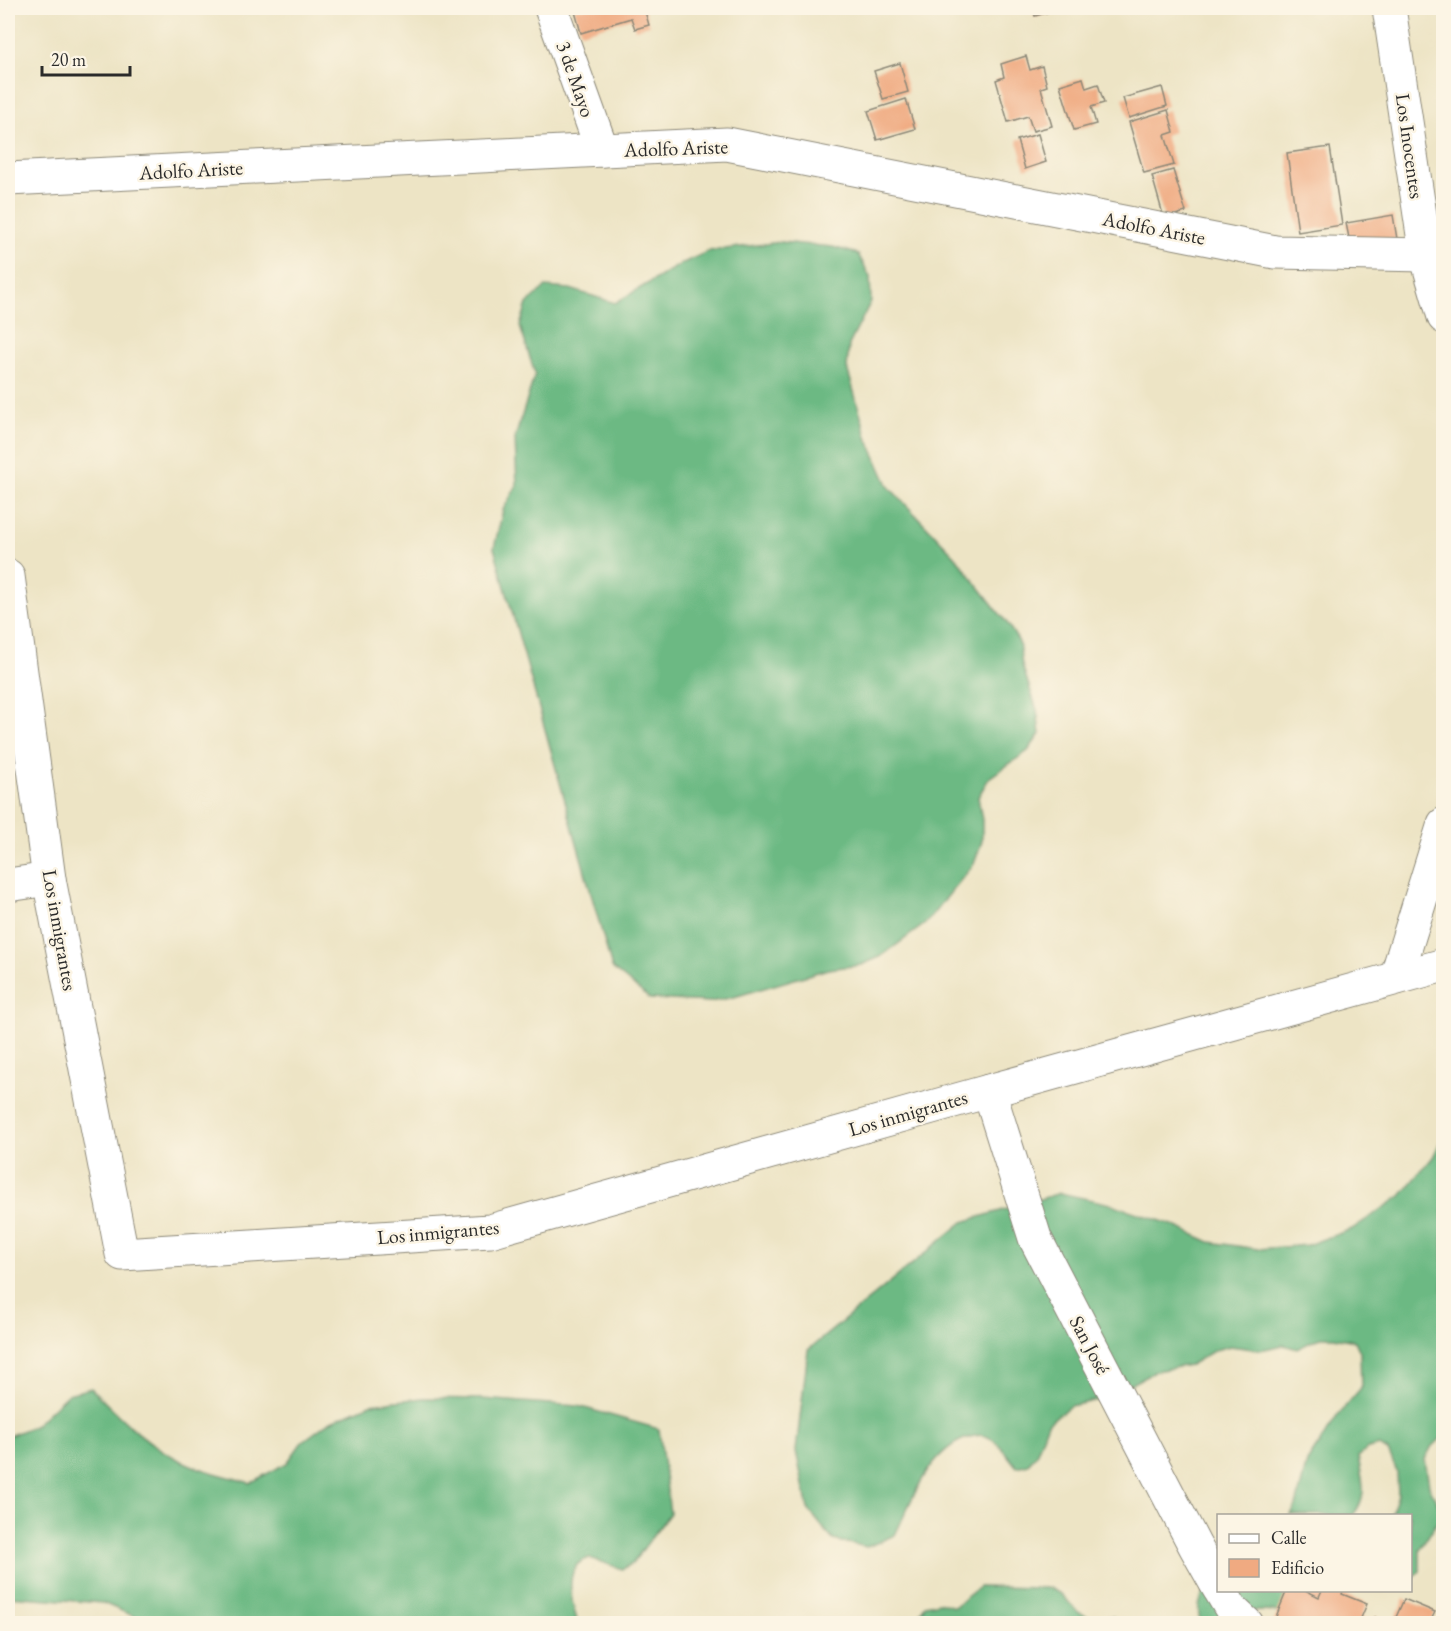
<svg xmlns="http://www.w3.org/2000/svg" width="1451" height="1631" font-family="'EB Garamond',serif">
<style>
.forest{fill:#6cb983;stroke:#4c7257;stroke-width:1.5}
.building{fill:#f0aa81}
.lines{fill:none;stroke-linecap:round;stroke-linejoin:round}
.minor-casing{stroke:#8c8878;stroke-width:35}
.minor{stroke:#fff;stroke-width:33}
.labels{text-anchor:middle;stroke-width:5;stroke-linejoin:round;paint-order:stroke}
.street-label{font-size:20px;fill:#2b2b2b;stroke:#fcf5e5}
</style>
<rect width="100%" height="100%" fill="#fcf5e5"/>
<filter id="ink" filterUnits="userSpaceOnUse"><feTurbulence type="fractalNoise" baseFrequency=".0167" numOctaves="2"/><feDisplacementMap in="SourceGraphic" scale="12" xChannelSelector="R" yChannelSelector="G"/><feConvolveMatrix kernelMatrix="1 2 1 2 8 2 1 2 1" color-interpolation-filters="sRGB"/></filter>
<filter id="wash" filterUnits="userSpaceOnUse"><feTurbulence type="fractalNoise" baseFrequency=".008" numOctaves="4" result="noise"/><feDisplacementMap in="SourceGraphic" scale="24" xChannelSelector="R" yChannelSelector="G"/><feGaussianBlur stdDeviation="1.35" result="paint"/><feColorMatrix in="noise" values="0 0 0 0 0 0 0 0 0 0 0 0 0 0 0 0 0 1.4 0 .05"/><feComposite in="paint" operator="in"/></filter>
<g filter="url(#wash)">
<rect width="100%" height="100%" fill="#ede4c5"/>
<g class="forest">
<path d="M781 242 833 247 858 254 870 277 871 301 849 345 847 368 868 440 889 487 955 556 1007 623 1019 642 1022 665 1037 710 1040 734 1028 751 989 778 978 797 982 820V841L974 864 925 924 880 957 861 965 828 969 734 997 710 1002 650 999 612 968 494 548 503 510 517 485 515 438 535 374 520 326 527 304 545 287 570 289 615 303 681 264 709 251Z"/>
<path d="M1443 1136V1437L1432 1446 1425 1459 1429 1486 1440 1508 1439 1519 1420 1549V1571L1411 1581 1410 1516 1391 1515 1398 1495 1397 1472 1388 1451 1380 1446 1368 1449 1358 1457C1362 1480 1369 1496 1353 1515H1291L1296 1506 1307 1462 1338 1415 1361 1388 1360 1352 1355 1341 1334 1337H1321L1297 1349 1284 1345 1260 1350 1230 1346 1215 1350 1190 1365 1155 1371 1104 1399 1070 1406 1048 1423 1036 1455 1028 1464 1017 1467C1010 1459 1000 1444 992 1439 984 1434 978 1435 970 1437 929 1449 912 1500 895 1535L867 1547 833 1540 808 1509 796 1451 808 1350 963 1222 1060 1193 1111 1204 1170 1224 1210 1242 1258 1249 1307 1245 1352 1229 1401 1196 1433 1157Z"/>
<path d="M91 1388C120 1418 152 1450 191 1465 210 1473 231 1477 250 1483L287 1463 302 1442 329 1422 370 1404 423 1398 482 1399 578 1406 659 1429 670 1513 632 1564 622 1569 589 1558C585 1560 580 1561 577 1565 565 1580 573 1608 578 1623H150L103 1603 8 1596V1434L11 1435 34 1426 68 1394Z"/>
<path d="M1207 1585 1218 1590 1315 1591 1289 1612 1255 1611 1236 1623H1201C1195 1609 1201 1598 1207 1585Z"/>
<path d="M979 1587 1049 1588 1061 1594 1078 1612 1089 1617H1113L1119 1623H914L925 1605 939 1602 954 1607Z"/>
</g>
<g id="blocks">
<g class="building">
<path d="M574 8H644L649 25 635 29 631 18 581 33Z"/>
<path d="M1032 8H1063L1035 16Z"/>
<path d="M1026 56 1030 70 1042 66 1047 86 1041 88 1052 126 1033 131 1028 116 1008 122 996 80 1004 77 1001 64Z"/>
<path d="M900 63 908 92 883 99 874 71Z"/>
<path d="M1083 78 1086 88 1098 84 1104 103 1091 107 1096 124 1074 130 1060 85Z"/>
<path d="M1162 87 1167 106 1129 118 1123 98Z"/>
<path d="M906 99 915 129 877 140 868 111Z"/>
<path d="M1168 110 1174 132 1165 135 1174 165 1144 173 1129 122Z"/>
<path d="M1038 134 1046 162 1025 169 1017 140Z"/>
<path d="M1330 147 1342 225 1298 232 1287 153Z"/>
<path d="M1173 170 1186 212 1164 218 1152 176Z"/>
<path d="M1393 215 1397 239 1351 248 1346 223Z"/>
<path d="M1287 1590H1305L1319 1597 1322 1590H1343L1342 1594 1367 1604 1361 1618 1370 1622 1369 1624H1273Z"/>
<path d="M1404 1599 1435 1612 1429 1624H1393Z"/>
<path d="M1375 1617 1390 1624H1372Z"/>
</g>
</g>
</g>
<g filter="url(#ink)">
<use href="#blocks" fill-opacity="0" stroke="#8c8878" stroke-width="1.5"/>
<g class="lines">
<defs>
<g id="minor">
<path d="M551 8 602 150"/>
<path d="M1389 8 1426 255 1444 317"/>
<path d="M8 179 727 144 1275 252 1426 255 1444 253"/>
<path d="M8 576 49 879 122 1254 490 1231 989 1091 1444 965"/>
<path d="M8 885 49 879"/>
<path d="M1396 978 1444 824"/>
<path d="M989 1091 1035 1238 1195 1546 1218 1587"/>
<path d="M1220 1590 1232 1610 1247 1624"/>
</g>
</defs>
<use href="#minor" class="minor-casing"/>
<use href="#minor" class="minor"/>
</g>
</g>
<g class="labels">
<g class="street-label">
<text transform="translate(576 79) rotate(71)" y="7">3 de Mayo</text>
<text transform="translate(1410 146) rotate(82)" y="7">Los Inocentes</text>
<text transform="translate(676 148) rotate(-2)" y="7">Adolfo Ariste</text>
<text transform="translate(191 170) rotate(-3)" y="7">Adolfo Ariste</text>
<text transform="translate(1154 228) rotate(11)" y="7">Adolfo Ariste</text>
<text transform="translate(60 930) rotate(80)" y="7">Los inmigrantes</text>
<text transform="translate(908 1113) rotate(-16)" y="7">Los inmigrantes</text>
<text transform="translate(438 1232) rotate(-5)" y="7">Los inmigrantes</text>
<text transform="translate(1090 1345) rotate(62)" y="7">San José</text>
</g>
</g>
<rect width="1451" height="1631" fill="none" stroke="#fcf5e5" stroke-width="30"/>
<rect x="1217" y="1514" width="195" height="78" fill="#fcf5e5" stroke="#a8a49b" stroke-width="1.5"/>
<rect x="1229" y="1534" width="30" height="9" fill="#ffffff" stroke="#a8a49b" stroke-width="1.5"/>
<text x="1271" y="1544" font-size="18" fill="#2b2b2b">Calle</text>
<rect x="1229" y="1559" width="30" height="18" fill="#f0aa81" stroke="#a8a49b" stroke-width="1.5"/>
<text x="1271" y="1574" font-size="18" fill="#2b2b2b">Edificio</text>
<path d="M42 66v9h88v-9" fill="none" stroke="#2b2b2b" stroke-width="3"/>
<text x="51" y="66" font-size="18" fill="#2b2b2b" stroke="#fcf5e5" stroke-width="4.5" paint-order="stroke">20 m</text>
</svg>
